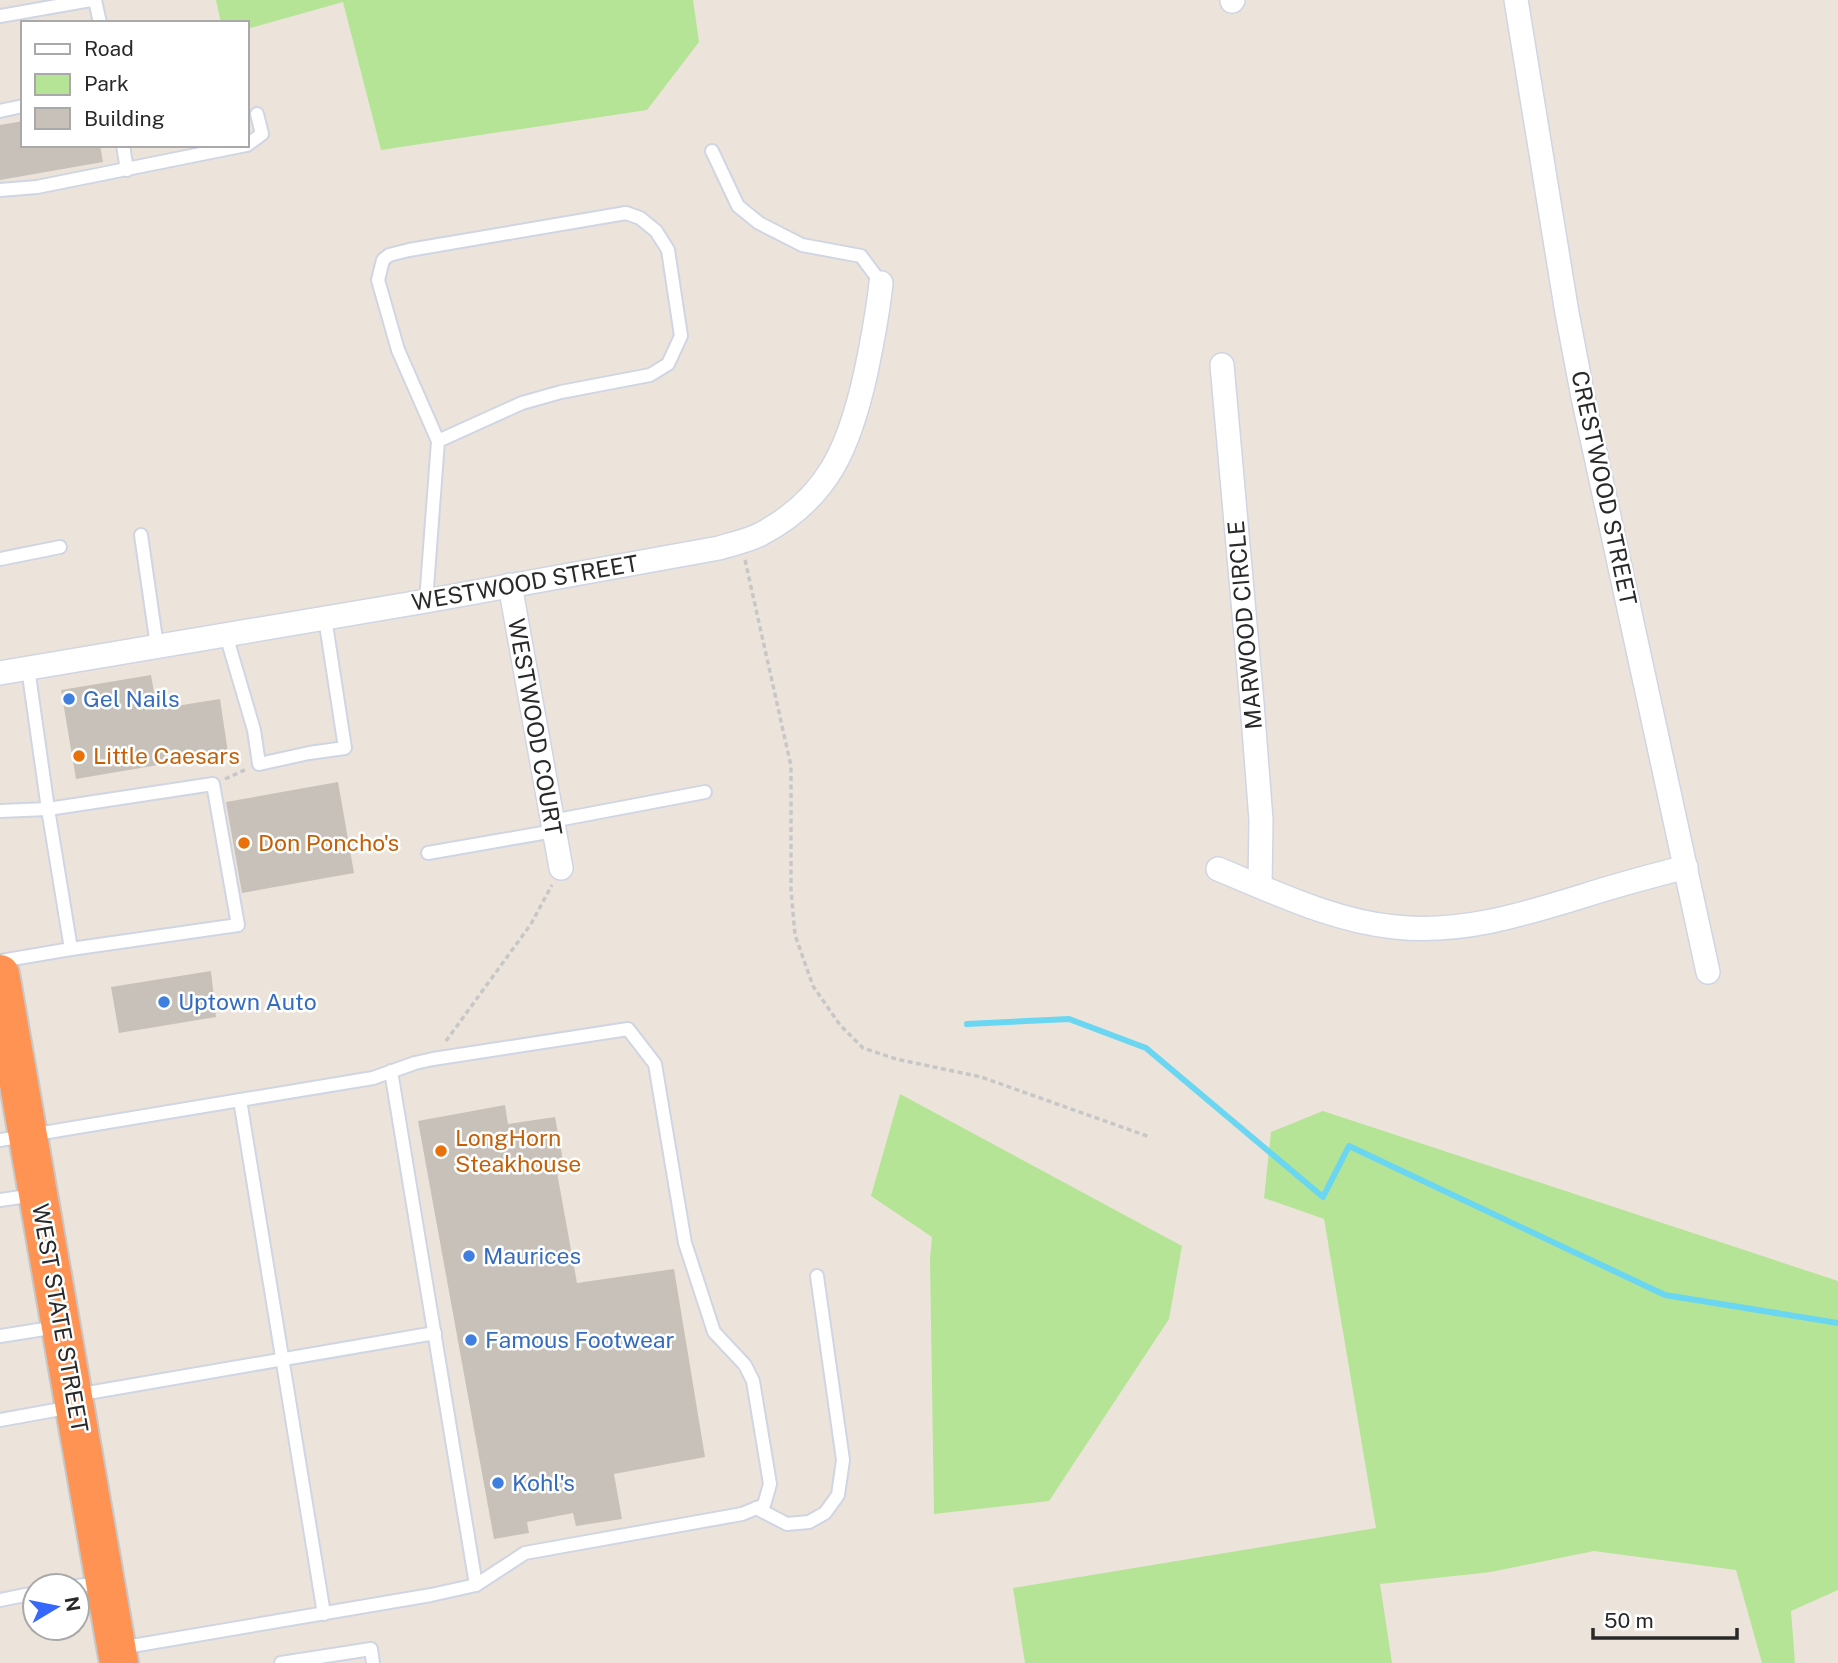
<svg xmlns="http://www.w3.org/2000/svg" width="1838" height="1663" font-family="'Public Sans',sans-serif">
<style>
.green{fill:#b5e496}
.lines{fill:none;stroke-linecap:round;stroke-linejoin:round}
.stream{stroke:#6bd6f1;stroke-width:6}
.building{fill:#c7c1ba}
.lane-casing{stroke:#d0d5e3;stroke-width:16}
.street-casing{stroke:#d0d5e3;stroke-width:26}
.highway-casing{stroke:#c7c7c7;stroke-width:42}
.path{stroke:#c7c7c7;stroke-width:3.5;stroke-dasharray:5 3.5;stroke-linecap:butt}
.lane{stroke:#fff;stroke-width:12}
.street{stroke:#fff;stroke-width:23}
.highway{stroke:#ff9353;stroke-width:38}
.shop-dot{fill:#3f7fe0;stroke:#fff;stroke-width:2.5}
.food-dot{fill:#e8710a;stroke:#fff;stroke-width:2.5}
.labels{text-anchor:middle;stroke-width:5;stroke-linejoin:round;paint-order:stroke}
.street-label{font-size:23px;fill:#292929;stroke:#fff}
.shop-label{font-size:23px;fill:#366cbe;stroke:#fff;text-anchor:start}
.food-label{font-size:23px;fill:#c56008;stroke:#fff;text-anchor:start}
</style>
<rect width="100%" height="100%" fill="#ece4db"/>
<g class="green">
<path d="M216 0H693L699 42 647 110 381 150 343 2 247 29V23H221Z"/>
<path d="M900 1094 1182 1246 1169 1319 1049 1501 934 1514 930 1259 932 1237 871 1196Z"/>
<path d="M1323 1111 1838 1281V1590L1791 1611 1795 1663H1762L1736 1570 1594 1551 1491 1572 1380 1584 1392 1663H1025L1013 1588 1376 1528 1324 1219 1264 1198 1271 1132Z"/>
</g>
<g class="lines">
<path class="stream" d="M967 1024 1069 1019 1146 1048 1323 1197 1349 1146 1665 1295 1838 1323"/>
</g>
<g class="building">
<path d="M23 121V145H100L103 162 0 180V125Z"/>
<path d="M151 675 157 709 220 699 228 753 76 779 61 690Z"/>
<path d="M338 782 354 873 242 893 226 802Z"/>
<path d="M211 971 216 1017 119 1033 111 987Z"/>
<path d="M505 1105 508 1124 555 1117 564 1166 556 1167 577 1283 674 1269 705 1457 614 1474 622 1519 576 1526 573 1513 527 1522 529 1533 494 1539 418 1121Z"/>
</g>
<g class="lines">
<defs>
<g id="lane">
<path d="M95 0 100 23"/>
<path d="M0 16 91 0"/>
<path d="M0 111 23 106"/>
<path d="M123 145 127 170"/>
<path d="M247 145 262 134 257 114"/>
<path d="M712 151 738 206 759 223 802 245 861 256 881 283"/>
<path d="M0 190 37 187 246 145"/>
<path d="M626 213 640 218 656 231 668 250 681 336 668 364 650 375 561 392 522 403 438 441 398 350 378 280 383 260 389 255 409 250Z"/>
<path d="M141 535 157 646"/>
<path d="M0 559 60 547"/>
<path d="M426 601 438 441"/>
<path d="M226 635 254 730 259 764 309 753 345 748 325 618"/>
<path d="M0 811 48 809 213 784 238 925 71 949"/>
<path d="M552 821 705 792"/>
<path d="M428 853 554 831"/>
<path d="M0 961 71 949 48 809 28 668"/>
<path d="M391 1071 476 1585"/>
<path d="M240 1100 324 1614"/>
<path d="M0 1140 373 1078 415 1063 433 1059 628 1029 655 1064 685 1243 714 1332 745 1365 753 1381 770 1484 764 1505 742 1514 525 1553 476 1585 431 1595 120 1648"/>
<path d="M0 1200 34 1195"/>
<path d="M0 1336 57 1327"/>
<path d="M76 1395 435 1333"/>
<path d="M0 1420 72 1407"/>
<path d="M756 1508 787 1524 809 1522 825 1513 838 1495 843 1460 817 1276"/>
<path d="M77 1586 101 1583"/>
<path d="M0 1600 35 1593"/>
<path d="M281 1663 371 1649 373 1663"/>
</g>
<g id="street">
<path d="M1516 0 1567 313 1583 397 1708 972"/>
<path d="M1232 1 1233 0"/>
<path d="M1222 365 1252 703 1261 820 1260 886"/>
<path d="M510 585 561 868"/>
<path d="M0 673 426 601 719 548C732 544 747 541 759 535 829 499 850 445 866 372 872 343 878 313 881 283"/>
<path d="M1218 869C1274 892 1334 921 1395 927 1461 934 1521 915 1583 896 1617 885 1651 876 1686 867"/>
</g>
<path id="highway" d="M0 974 119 1663"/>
</defs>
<use href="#lane" class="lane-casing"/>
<use href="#street" class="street-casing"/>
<use href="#highway" class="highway-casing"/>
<g class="path">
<path d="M745 560 791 766V889L795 935 813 986 840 1025 863 1048 896 1059 981 1077 1150 1137"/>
<path d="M225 779 247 769"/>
<path d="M446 1041 531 924 552 885"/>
</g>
<use href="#lane" class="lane"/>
<use href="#street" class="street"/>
<use href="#highway" class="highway"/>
</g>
<g class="shop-dot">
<circle cx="69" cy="699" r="7"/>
<circle cx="164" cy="1002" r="7"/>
<circle cx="469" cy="1256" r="7"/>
<circle cx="471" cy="1340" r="7"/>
<circle cx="498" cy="1483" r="7"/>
</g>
<g class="food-dot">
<circle cx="79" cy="756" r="7"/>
<circle cx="244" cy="843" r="7"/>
<circle cx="441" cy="1151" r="7"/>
</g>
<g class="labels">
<g class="street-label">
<text transform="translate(1604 488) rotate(78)" y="8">CRESTWOOD STREET</text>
<text transform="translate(525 583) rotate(-10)" y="8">WESTWOOD STREET</text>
<text transform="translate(1245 625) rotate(-95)" y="8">MARWOOD CIRCLE</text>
<text transform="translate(535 727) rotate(80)" y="8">WESTWOOD COURT</text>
<text transform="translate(60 1318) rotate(80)" y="8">WEST STATE STREET</text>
</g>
<g class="shop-label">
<text x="83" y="707">Gel Nails</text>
<text x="178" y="1010">Uptown Auto</text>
<text x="483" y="1264">Maurices</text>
<text x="485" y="1348">Famous Footwear</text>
<text x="512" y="1491">Kohl's</text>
</g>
<g class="food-label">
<text x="93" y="764">Little Caesars</text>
<text x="258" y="851">Don Poncho's</text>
<text x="455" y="1146">LongHorn<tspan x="455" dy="26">Steakhouse</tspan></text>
</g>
</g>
<rect x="21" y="21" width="228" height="126" fill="#ffffff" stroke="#a9a9a9" stroke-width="2"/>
<rect x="35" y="44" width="35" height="10" fill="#ffffff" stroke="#a9a9a9" stroke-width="2"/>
<text x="84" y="56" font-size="21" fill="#292929">Road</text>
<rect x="35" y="74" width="35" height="21" fill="#b5e496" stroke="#a9a9a9" stroke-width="2"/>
<text x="84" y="91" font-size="21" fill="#292929">Park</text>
<rect x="35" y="108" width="35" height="21" fill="#c7c1ba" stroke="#a9a9a9" stroke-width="2"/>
<text x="84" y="126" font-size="21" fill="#292929">Building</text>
<g transform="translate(56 1607) rotate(80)"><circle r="33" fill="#ffffff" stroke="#a9a9a9" stroke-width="2"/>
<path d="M0-5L12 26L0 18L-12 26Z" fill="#3668fe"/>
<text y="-10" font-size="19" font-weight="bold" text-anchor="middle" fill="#292929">N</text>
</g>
<path d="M1593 1628v10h144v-10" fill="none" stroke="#292929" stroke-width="3.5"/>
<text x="1604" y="1628" font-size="21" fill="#292929" stroke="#ffffff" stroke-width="5" paint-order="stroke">50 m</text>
</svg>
